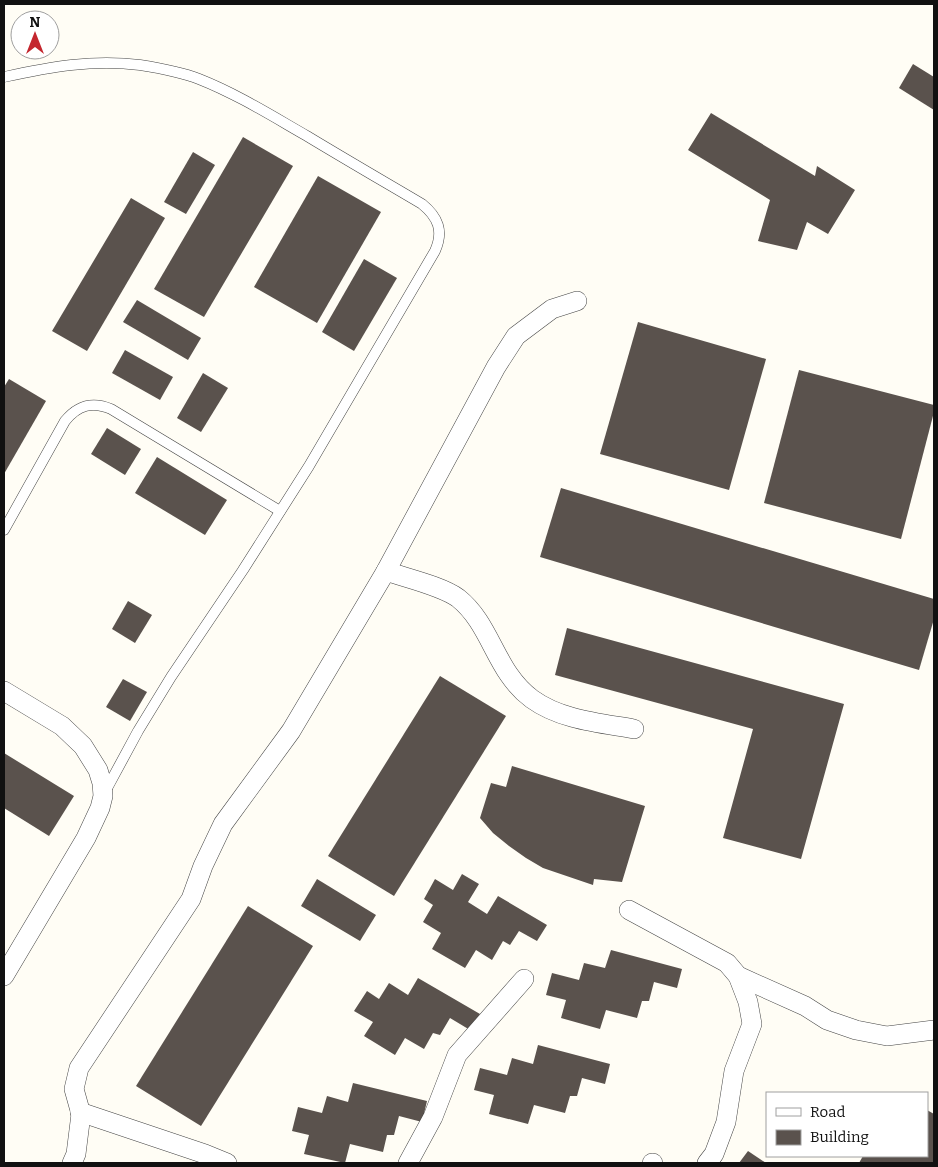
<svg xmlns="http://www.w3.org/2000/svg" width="938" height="1167" font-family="Bitter,serif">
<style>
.building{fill:#5a524d}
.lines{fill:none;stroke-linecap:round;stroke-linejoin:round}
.service-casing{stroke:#444;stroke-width:11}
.minor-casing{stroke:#444;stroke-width:20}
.service{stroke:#fff;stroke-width:10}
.minor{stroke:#fff;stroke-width:19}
</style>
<rect width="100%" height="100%" fill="#fffdf5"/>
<g class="building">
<path d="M913 64 934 77V110L899 88Z"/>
<path d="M711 113 815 176 817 166 855 190 828 234 807 222 797 250 758 241 770 200 688 150Z"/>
<path d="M243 137 293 166 204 317 154 289Z"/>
<path d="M193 152 215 165 186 214 164 202Z"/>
<path d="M318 176 381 212 317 323 254 287Z"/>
<path d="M131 198 165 218 87 351 52 331Z"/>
<path d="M364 259 397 278 354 351 322 332Z"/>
<path d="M137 300 201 338 188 360 123 322Z"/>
<path d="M638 322 766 359 729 490 600 454Z"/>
<path d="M125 350 173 377 160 400 112 373Z"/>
<path d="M799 370 934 405V412L901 539 764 503Z"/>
<path d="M203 373 228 388 201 432 177 418Z"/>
<path d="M9 379 46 401 4 474V387Z"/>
<path d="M107 428 141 449 125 475 91 454Z"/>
<path d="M157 457 227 500 205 535 135 493Z"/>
<path d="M561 488 934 599V619L919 670 540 557Z"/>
<path d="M128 601 152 615 135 643 112 629Z"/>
<path d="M567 628 844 704 801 859 723 838 753 729 555 675Z"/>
<path d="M440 676 506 716 394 896 328 856Z"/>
<path d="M123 679 147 692 130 721 106 707Z"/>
<path d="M4 753 74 796 49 836 4 808Z"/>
<path d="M512 766 645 806 622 882 594 879 593 885 543 868 526 858 509 846 493 833 480 818 491 783 506 787Z"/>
<path d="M462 874 479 884 468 902 487 914 498 896 547 925 537 941 519 931 510 945 503 941 492 960 476 950 465 968 432 949 441 933 423 922 433 905 424 899 435 879 453 890Z"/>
<path d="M317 879 376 915 360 941 301 906Z"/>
<path d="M248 906 313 946 201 1126 136 1086Z"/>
<path d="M611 950 682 969 677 988 654 982 649 1001H642L637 1018 606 1010 600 1029 561 1018 566 1000 546 995 552 973 579 980 584 963 605 968Z"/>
<path d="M418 978 480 1014 470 1030 450 1018 440 1035 433 1033 424 1049 405 1038 395 1055 364 1036 373 1022 354 1011 367 991 379 999 389 983 408 995Z"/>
<path d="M538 1045 610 1064 605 1084 582 1078 577 1096H570L565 1113 534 1105 528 1124 489 1114 494 1095 474 1090 480 1068 507 1075 512 1058 533 1064Z"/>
<path d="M353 1083 427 1101 422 1122 399 1116 394 1135H387L383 1152 350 1144 345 1163 304 1154 309 1135 292 1131 298 1107 322 1113 327 1096 348 1102Z"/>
<path d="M927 1110 934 1114V1163H859L863 1156H927Z"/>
<path d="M748 1151 766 1163H739Z"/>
</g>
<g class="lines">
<defs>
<g id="service">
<path d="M4 77C50 67 92 59 140 65 159 68 181 72 199 79 237 94 272 116 307 136 345 159 383 181 422 204 438 217 444 231 435 251L309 466 243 570 171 677 138 731 105 792"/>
<path d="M4 530 65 421C78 405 92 401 111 409L280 511"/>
</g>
<g id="minor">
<path d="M386 571C406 578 442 586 458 598 492 625 495 672 532 699 561 720 600 723 634 729"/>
<path d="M4 691 62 726 83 746 98 770 102 783 103 796 100 808 86 838 4 976"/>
<path d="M629 910 727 963 738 976 748 1002 752 1024 734 1071 726 1122 714 1154 707 1163"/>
<path d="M738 976 805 1006 827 1020 856 1030 887 1036 934 1030"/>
<path d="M80 1112 205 1154 227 1163"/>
<path d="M72 1163 76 1154 81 1114 74 1089 79 1068 191 899 203 866 223 824 291 731 386 571 496 367 516 336 552 309 577 301"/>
<path d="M408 1163 433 1117 457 1055 524 979"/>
<path d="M652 1163H653"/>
</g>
</defs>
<use href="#service" class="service-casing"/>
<use href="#minor" class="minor-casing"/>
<use href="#service" class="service"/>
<use href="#minor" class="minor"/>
</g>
<rect width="938" height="1167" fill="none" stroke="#111111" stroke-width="10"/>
<rect x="766" y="1092" width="162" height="65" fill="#ffffff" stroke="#a0a0a0"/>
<rect x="776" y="1108" width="25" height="8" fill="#ffffff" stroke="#a0a0a0"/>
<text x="810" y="1117" font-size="15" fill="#111111">Road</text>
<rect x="776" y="1130" width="25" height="15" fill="#5a524d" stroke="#a0a0a0"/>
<text x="810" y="1142" font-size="15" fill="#111111">Building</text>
<g transform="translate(35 35)"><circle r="24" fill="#ffffff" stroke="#a0a0a0"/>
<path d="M0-4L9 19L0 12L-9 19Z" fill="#c4262e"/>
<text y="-8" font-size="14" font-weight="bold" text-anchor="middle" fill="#111111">N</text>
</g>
</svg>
